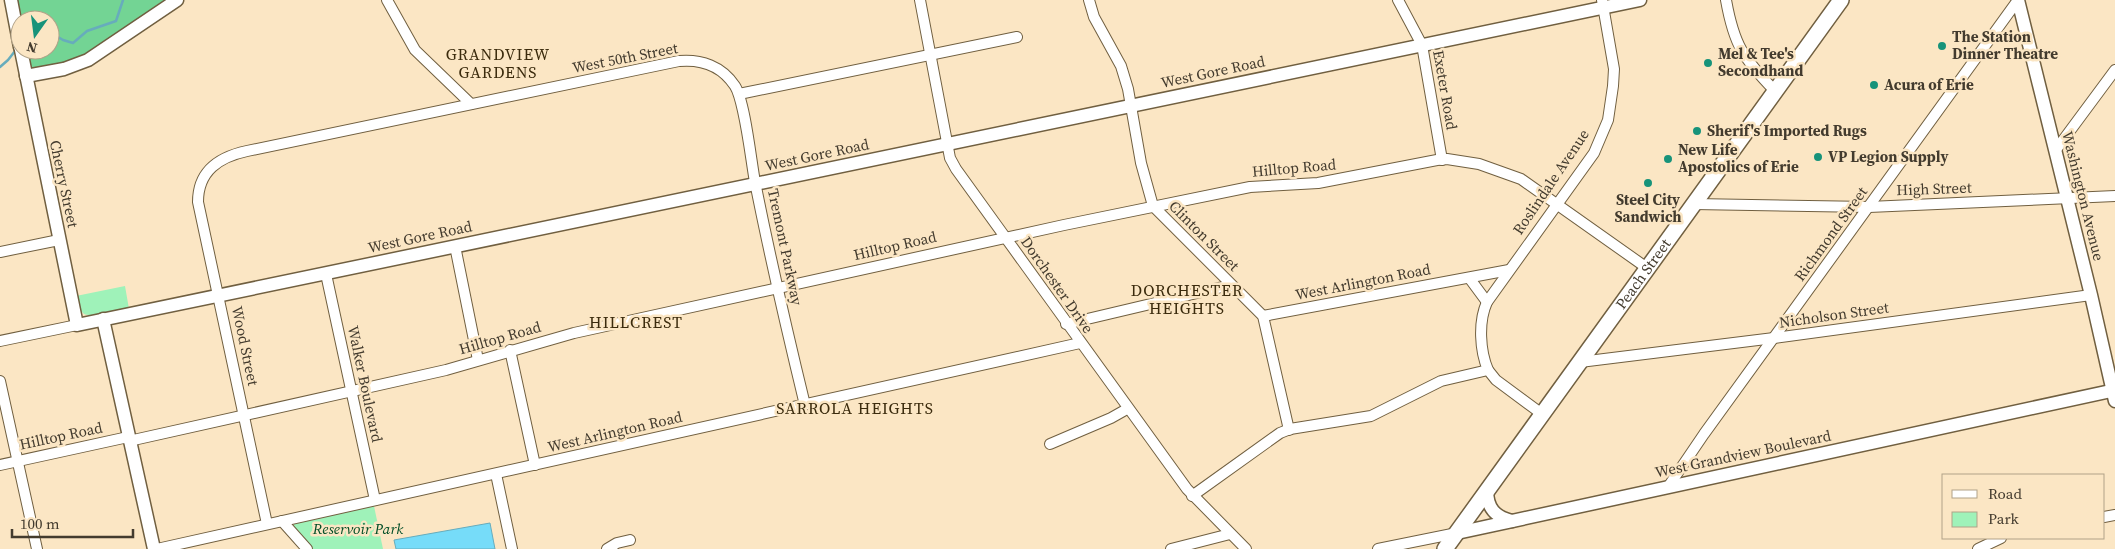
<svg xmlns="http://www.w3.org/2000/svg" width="2115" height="549" font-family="'Source Serif 4',serif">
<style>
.green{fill:#9ff2b9}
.forest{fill:#73d494}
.water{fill:#76dcf9;stroke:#67acbc}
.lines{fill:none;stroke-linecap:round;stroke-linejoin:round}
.stream{stroke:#67acbc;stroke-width:2.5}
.minor-casing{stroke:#705f40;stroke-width:12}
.tertiary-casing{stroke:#705f40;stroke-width:15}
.primary-casing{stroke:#705f40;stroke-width:18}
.minor{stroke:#fff;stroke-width:10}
.tertiary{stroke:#fff;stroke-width:12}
.primary{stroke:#fff;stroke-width:15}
.poi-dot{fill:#17937a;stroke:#fbe6c4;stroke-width:2}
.labels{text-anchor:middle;stroke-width:5;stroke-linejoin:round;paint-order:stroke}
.poi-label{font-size:15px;font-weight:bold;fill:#433b2e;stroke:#fbe6c4;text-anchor:start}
.street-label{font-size:15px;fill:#433b2e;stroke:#fbe6c4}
.park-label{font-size:15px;font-style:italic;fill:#004d26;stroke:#fbe6c4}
.neighbourhood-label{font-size:16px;letter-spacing:1px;fill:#3b2b0d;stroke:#fbe6c4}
</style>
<rect width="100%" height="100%" fill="#fbe6c4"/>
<g class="green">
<path d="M125 286 129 309C120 310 92 318 84 314 79 310 78 302 76 296Z"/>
<path d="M374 506 383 549H313L294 529V524Z"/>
</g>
<path class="forest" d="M15 0H169L83 60 30 69 25 50H50V20H20Z"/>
<path class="water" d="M490 523 495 549H396L394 540Z"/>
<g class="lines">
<g class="stream">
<path d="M50 32 63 40 73 43 87 31 116 21 123 0"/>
<path d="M0 67 8 60 15 51"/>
</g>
<defs>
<g id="minor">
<path d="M387 0 415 50 471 104"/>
<path d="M920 0 950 158 956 169 1187 489 1246 549"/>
<path d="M1089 0 1094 17 1121 66 1128 89 1141 163 1153 206 1263 316 1289 430"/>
<path d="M1398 0 1422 45 1442 160"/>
<path d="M1726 0C1734 45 1743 58 1775 91"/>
<path d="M739 94 1017 37"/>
<path d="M2055 151 2115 70"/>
<path d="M1694 204 1869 207 2115 196"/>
<path d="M455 246 478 360"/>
<path d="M0 252 59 240"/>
<path d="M326 274 375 500"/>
<path d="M1470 279 1487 302"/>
<path d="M1263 316 1509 270"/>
<path d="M1066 324 1231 285"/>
<path d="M0 341 77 325"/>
<path d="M510 350 535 465"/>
<path d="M1580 362 1774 338 2091 295"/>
<path d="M1488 370C1480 351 1478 322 1487 302L1594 153 1608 120 1613 86 1614 69 1602 0"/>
<path d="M0 381 37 549"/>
<path d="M129 441 446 370 574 333 1064 225 1250 187 1318 183 1437 160 1447 159 1479 164 1521 179 1647 268"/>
<path d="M1050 444 1111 418 1127 409"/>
<path d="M0 465 128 437"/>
<path d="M496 474 512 549"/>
<path d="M1668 487 1704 434 2018 0"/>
<path d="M1192 496 1280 433 1290 429 1371 416 1441 381 1488 370 1496 380 1542 414"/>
<path d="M2104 517 2115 515"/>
<path d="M282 521 307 549"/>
<path d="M267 524 198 202C198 171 219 157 247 151L679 61C701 59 722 66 735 86 745 102 751 161 755 182 770 257 787 331 805 405"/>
<path d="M157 549 1080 343"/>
<path d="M607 549 617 543 630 540"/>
<path d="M1171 549 1230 534"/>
<path d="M1378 549 1457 533"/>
<path d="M1978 549 2001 538"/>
</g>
<g id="tertiary">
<path d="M11 0 20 47"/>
<path d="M2018 0 2091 295 2115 401"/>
<path d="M21 50 77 325 1640 0"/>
<path d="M26 76 64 69 88 60 177 0"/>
<path d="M103 319 154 549"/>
<path d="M1487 490C1487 508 1495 517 1512 521"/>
<path d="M1457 533 2115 390"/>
</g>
<g id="primary">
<path id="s1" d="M1445 549 1841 0"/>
</g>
</defs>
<use href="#minor" class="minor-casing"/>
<use href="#tertiary" class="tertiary-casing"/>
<use href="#primary" class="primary-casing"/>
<use href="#minor" class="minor"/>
<use href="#tertiary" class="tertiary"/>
<use href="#primary" class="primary"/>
</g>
<g class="poi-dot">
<circle cx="1942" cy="46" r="5"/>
<circle cx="1708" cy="63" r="5"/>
<circle cx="1874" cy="85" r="5"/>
<circle cx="1697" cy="131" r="5"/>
<circle cx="1818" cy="157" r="5"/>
<circle cx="1668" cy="159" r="5"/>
<circle cx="1648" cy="183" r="5"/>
</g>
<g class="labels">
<g class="poi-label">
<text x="1952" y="42">The Station<tspan x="1952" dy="17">Dinner Theatre</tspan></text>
<text x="1718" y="59">Mel &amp; Tee's<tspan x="1718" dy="17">Secondhand</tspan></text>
<text x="1884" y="90">Acura of Erie</text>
<text x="1707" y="136">Sherif's Imported Rugs</text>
<text x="1678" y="155">New Life<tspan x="1678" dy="17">Apostolics of Erie</tspan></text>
<text x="1828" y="162">VP Legion Supply</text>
<text x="1648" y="205" text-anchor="middle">Steel City<tspan x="1648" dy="17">Sandwich</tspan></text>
</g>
<g class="street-label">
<text transform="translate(625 58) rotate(-11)" y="5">West 50th Street</text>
<text transform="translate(1213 72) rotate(-12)" y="5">West Gore Road</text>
<text transform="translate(1445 90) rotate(80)" y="5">Exeter Road</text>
<text transform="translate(817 155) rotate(-12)" y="5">West Gore Road</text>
<text transform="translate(1294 168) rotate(-5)" y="5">Hilltop Road</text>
<text transform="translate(1551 182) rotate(-56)" y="5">Roslindale Avenue</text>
<text transform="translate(64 184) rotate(78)" y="5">Cherry Street</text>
<text transform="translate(1934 189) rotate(-2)" y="5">High Street</text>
<text transform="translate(2083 196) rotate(76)" y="5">Washington Avenue</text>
<text transform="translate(1831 234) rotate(-54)" y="5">Richmond Street</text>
<text transform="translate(1204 236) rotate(45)" y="5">Clinton Street</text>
<text transform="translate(420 237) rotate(-12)" y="5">West Gore Road</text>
<text transform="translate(895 246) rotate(-13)" y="5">Hilltop Road</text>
<text transform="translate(785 247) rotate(78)" y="5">Tremont Parkway</text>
<text dy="5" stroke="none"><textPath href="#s1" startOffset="339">Peach Street</textPath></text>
<text transform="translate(1363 282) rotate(-11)" y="5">West Arlington Road</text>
<text transform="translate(1057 285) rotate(55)" y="5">Dorchester Drive</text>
<text transform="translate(1834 315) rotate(-8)" y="5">Nicholson Street</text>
<text transform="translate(500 338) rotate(-16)" y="5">Hilltop Road</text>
<text transform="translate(245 346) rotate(78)" y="5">Wood Street</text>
<text transform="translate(365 384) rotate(78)" y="5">Walker Boulevard</text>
<text transform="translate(615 432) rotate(-13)" y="5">West Arlington Road</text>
<text transform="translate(61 436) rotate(-12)" y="5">Hilltop Road</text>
<text transform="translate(1743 454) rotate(-12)" y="5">West Grandview Boulevard</text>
</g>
<g class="park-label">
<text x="358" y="534">Reservoir Park</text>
</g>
<g class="neighbourhood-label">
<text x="498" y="60">GRANDVIEW<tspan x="498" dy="18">GARDENS</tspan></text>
<text x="1187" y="296">DORCHESTER<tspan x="1187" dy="18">HEIGHTS</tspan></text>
<text x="636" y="328">HILLCREST</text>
<text x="855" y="414">SARROLA HEIGHTS</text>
</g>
</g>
<rect x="1942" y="474" width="162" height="65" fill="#fbe6c4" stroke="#b1a288"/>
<rect x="1952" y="490" width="25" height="8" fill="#ffffff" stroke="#b1a288"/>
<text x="1988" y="499" font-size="15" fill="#433b2e">Road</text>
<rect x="1952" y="512" width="25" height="15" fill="#9ff2b9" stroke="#b1a288"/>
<text x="1988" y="524" font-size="15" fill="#433b2e">Park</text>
<g transform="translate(35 35) rotate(194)"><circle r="24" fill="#fbe6c4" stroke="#b1a288"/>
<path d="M0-4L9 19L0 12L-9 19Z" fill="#17937a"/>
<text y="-8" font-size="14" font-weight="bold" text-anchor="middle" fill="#433b2e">N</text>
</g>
<path d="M12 529v8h121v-8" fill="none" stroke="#433b2e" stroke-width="2.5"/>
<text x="20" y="529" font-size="15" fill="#433b2e" stroke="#fbe6c4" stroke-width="4" paint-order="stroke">100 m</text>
</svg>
